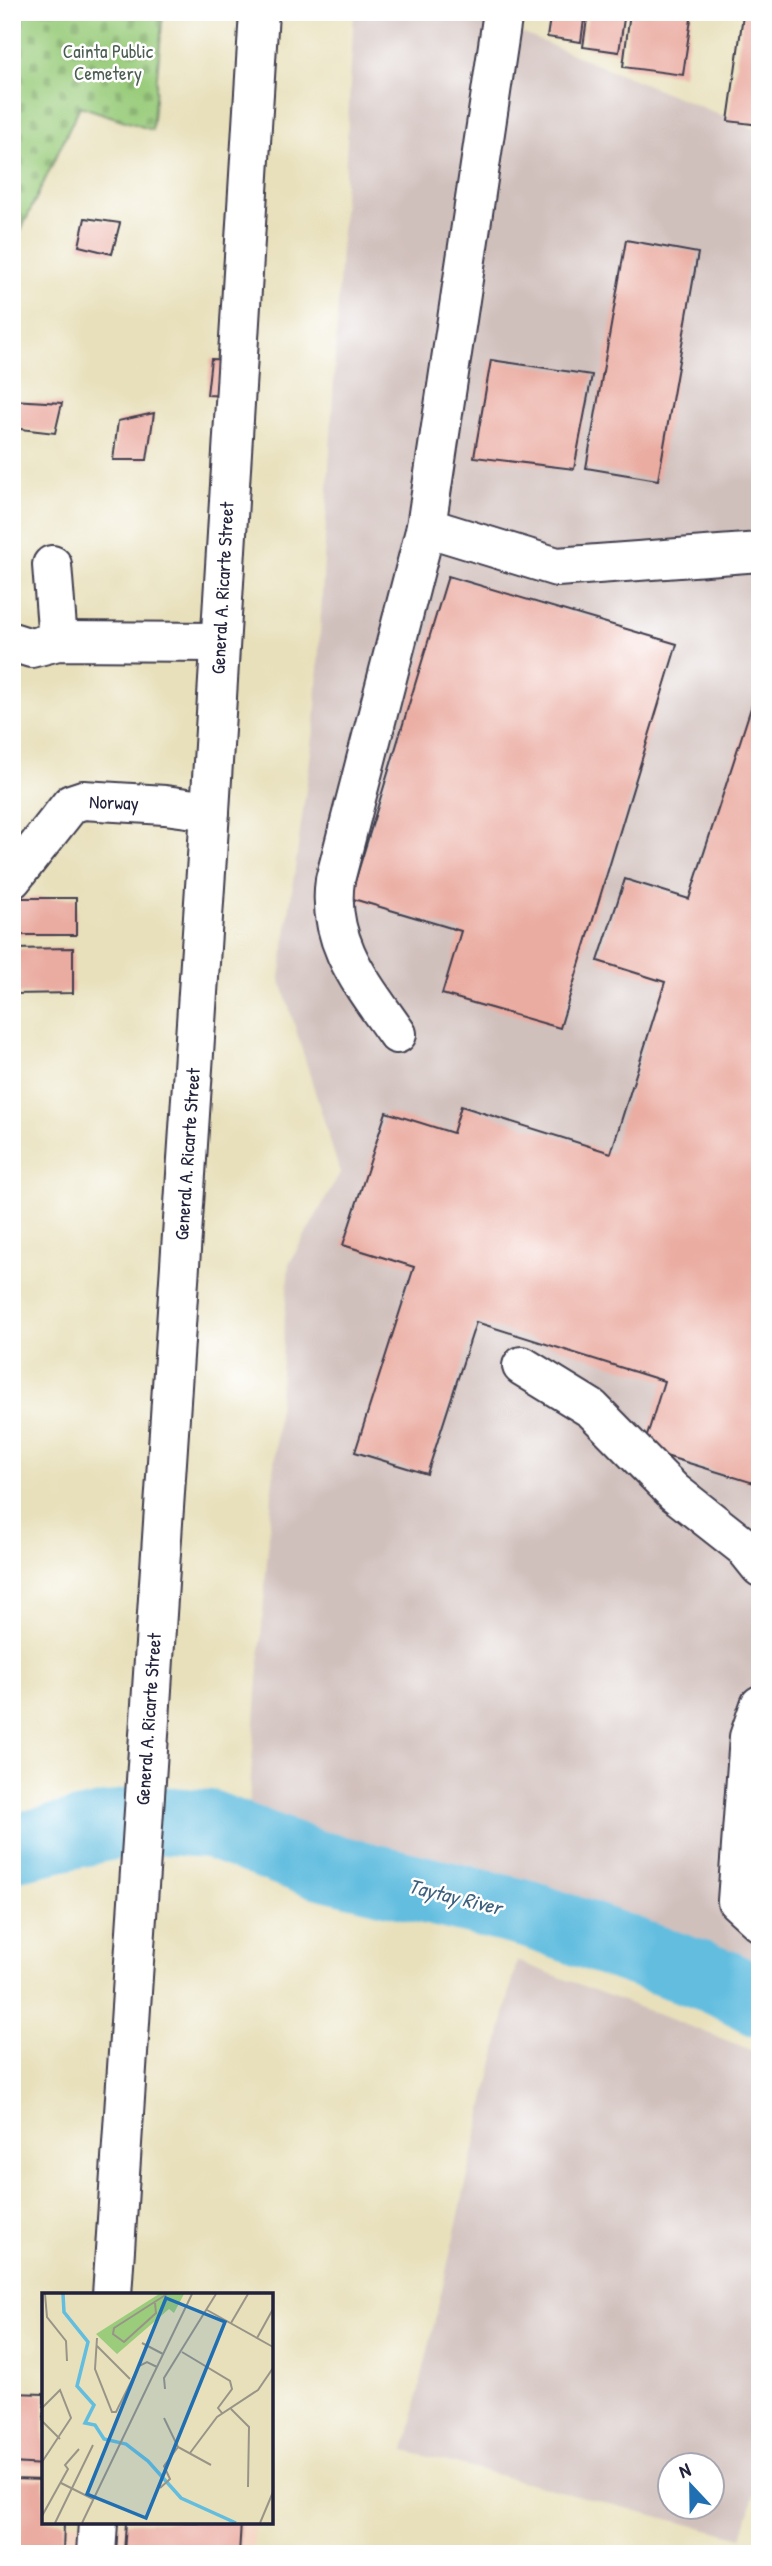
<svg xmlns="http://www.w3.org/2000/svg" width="772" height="2566" font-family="'Patrick Hand',sans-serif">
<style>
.built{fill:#f4d3c0}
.industrial{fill:#d0c0bc;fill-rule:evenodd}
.cemetery{fill:url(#cemetery-stones);stroke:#5e775c;stroke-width:2}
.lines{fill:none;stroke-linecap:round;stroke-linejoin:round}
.river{stroke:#62bddf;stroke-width:68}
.building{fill:#eaaba0}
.minor-casing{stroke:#403e4e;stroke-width:42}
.minor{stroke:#fff;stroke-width:38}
.labels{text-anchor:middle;stroke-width:5;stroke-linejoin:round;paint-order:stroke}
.park-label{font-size:19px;fill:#4c5e52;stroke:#fff}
.street-label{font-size:19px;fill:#22223b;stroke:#fff}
.water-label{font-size:21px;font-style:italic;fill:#3c607d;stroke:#fff}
.inset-river{fill:none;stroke:#62bddf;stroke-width:3.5}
.inset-road{fill:none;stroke:#999488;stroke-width:2}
.view{fill:#1f6fb2;fill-opacity:0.15;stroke:#1f6fb2;stroke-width:3.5}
.inset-edge{fill:none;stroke:#22223b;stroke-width:3.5}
</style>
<defs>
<pattern id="cemetery-stones" width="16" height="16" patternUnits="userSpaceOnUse" patternTransform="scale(1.75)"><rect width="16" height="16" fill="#9acc7c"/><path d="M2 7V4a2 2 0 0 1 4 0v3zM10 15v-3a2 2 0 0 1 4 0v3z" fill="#84af6c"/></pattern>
</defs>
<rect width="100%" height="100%" fill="#fff"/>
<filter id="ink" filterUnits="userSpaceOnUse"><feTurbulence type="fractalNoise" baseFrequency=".0143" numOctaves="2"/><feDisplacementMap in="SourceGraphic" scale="14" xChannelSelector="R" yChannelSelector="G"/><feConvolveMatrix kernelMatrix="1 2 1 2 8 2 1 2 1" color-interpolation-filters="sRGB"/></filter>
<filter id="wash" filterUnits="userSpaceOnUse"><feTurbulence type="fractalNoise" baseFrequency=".00686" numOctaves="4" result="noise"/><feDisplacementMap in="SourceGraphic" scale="28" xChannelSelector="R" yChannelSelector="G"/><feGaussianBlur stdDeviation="1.57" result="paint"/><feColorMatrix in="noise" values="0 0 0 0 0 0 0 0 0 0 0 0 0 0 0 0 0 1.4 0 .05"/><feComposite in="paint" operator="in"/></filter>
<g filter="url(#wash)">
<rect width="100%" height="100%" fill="#e8e0bb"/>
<g class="built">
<path d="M12 2389 44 2393V2522H84L82 2554H12Z"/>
<path d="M109 2522H255L253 2554H107Z"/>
</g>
<g class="industrial">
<path d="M354 12H470L760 131V1984L673 1945 520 1885 388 1851 247 1829 289 1264 340 1173 280 978 315 723Z"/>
<path d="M517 1961 760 2053V2474L742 2538 405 2451ZM670 2464H712V2506H670Z"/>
</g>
<path class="cemetery" d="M12 12H163L152 130 80 106 12 249Z"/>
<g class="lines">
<path class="river" d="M12 1848 143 1819 209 1824 312 1863 530 1915 723 1983 760 2003"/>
</g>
<g id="blocks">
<g class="building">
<path d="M551 12H585L581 42 547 37Z"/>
<path d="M588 12H625L619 52 583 47Z"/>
<path d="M630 12H692L683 75 623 67Z"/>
<path d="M743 15 760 18V125L728 121Z"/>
<path d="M85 218 120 223 112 254 79 246Z"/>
<path d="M626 240 698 253 658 480 586 468Z"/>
<path d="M211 359 232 360 230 396 207 395Z"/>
<path d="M491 360 592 375 574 469 474 457Z"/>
<path d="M12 400 62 403 55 433 12 428Z"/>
<path d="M154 413 147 460H113L118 421Z"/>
<path d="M448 576 677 644 560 1028 442 994 461 931 350 898Z"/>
<path d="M760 680V1485L643 1449 664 1381 476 1322 427 1474 355 1452 414 1267 343 1245 386 1112 453 1133 461 1106 611 1153 665 982 598 961 625 879 689 899Z"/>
<path d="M13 898H76V935H12Z"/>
<path d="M73 948V993L13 994 12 949Z"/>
<path d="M12 2393 44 2394V2465L12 2463Z"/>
<path d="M12 2479 44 2480V2522H64L63 2554H12Z"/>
<path d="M126 2522H241L239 2554H124Z"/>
</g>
</g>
</g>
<g filter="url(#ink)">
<use href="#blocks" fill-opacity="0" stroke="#403e4e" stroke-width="2"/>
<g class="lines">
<defs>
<g id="minor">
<path d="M426 527 557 567 760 552"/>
<path d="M52 565 58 641"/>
<path d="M12 642 31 648 58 641 219 642"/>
<path d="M12 879 71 804 83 800 165 805 210 811"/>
<path d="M397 1034C363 985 326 942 335 880L426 527 503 12"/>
<path d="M522 1366 592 1409 674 1492 744 1547 760 1567"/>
<path d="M760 1705 749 1737 737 1901 760 1922"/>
<path d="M112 2295 210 811 259 12"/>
<path d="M96 2554 98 2522"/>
</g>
</defs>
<use href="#minor" class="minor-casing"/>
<use href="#minor" class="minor"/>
</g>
</g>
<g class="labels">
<g class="park-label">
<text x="108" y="58">Cainta Public<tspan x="108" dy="22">Cemetery</tspan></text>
</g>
<g class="street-label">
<text transform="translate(222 588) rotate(-87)" y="7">General A. Ricarte Street</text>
<text transform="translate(114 802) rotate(2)" y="7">Norway</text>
<text transform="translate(187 1154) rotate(-86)" y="7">General A. Ricarte Street</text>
<text transform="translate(148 1719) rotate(-86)" y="7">General A. Ricarte Street</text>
</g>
<g class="water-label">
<text transform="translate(455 1897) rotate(14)" y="7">Taytay River</text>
</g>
</g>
<g transform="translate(42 2293)">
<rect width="231" height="231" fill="#e8e0bb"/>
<path d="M117 1H142L132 20 127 16 75 61 54 41Z" fill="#9acc7c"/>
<path class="inset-river" d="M21 1 22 19 46 49 35 93 52 112 43 130 53 132 62 146 84 151 106 168 139 205 194 230"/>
<path class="inset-road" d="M3 1 5 24 24 48 25 68M113 10 114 20 82 49 71 41 72 35 125 1M165 17 231 54M189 30 206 1M55 45 53 76 70 119H74L97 73 105 69 115 74M215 45 231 16M100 50 121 61M55 53 88 86M140 59 188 88 190 96 176 115 180 120M123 96 122 85 174 1M0 115 18 97 29 125 0 169M189 116 207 134 206 194M122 125 136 154 169 172M0 128 18 146M148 160 175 124 216 97 231 75M19 190 51 206M118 195 128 186 122 173 136 154M0 223 26 176 23 172 37 156M13 230 51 152M40 230 150 1M218 230 231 199"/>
<path class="view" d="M124 5 183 29 104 225 45 201Z"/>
<rect width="231" height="231" class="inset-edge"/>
</g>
<rect width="772" height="2566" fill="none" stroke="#fff" stroke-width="42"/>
<g transform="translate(691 2486) rotate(338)"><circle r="33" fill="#ffffff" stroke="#a7a7b1" stroke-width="2"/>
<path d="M0-5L12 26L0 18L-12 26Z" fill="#1f6fb2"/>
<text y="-10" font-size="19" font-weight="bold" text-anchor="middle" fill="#22223b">N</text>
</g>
</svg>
